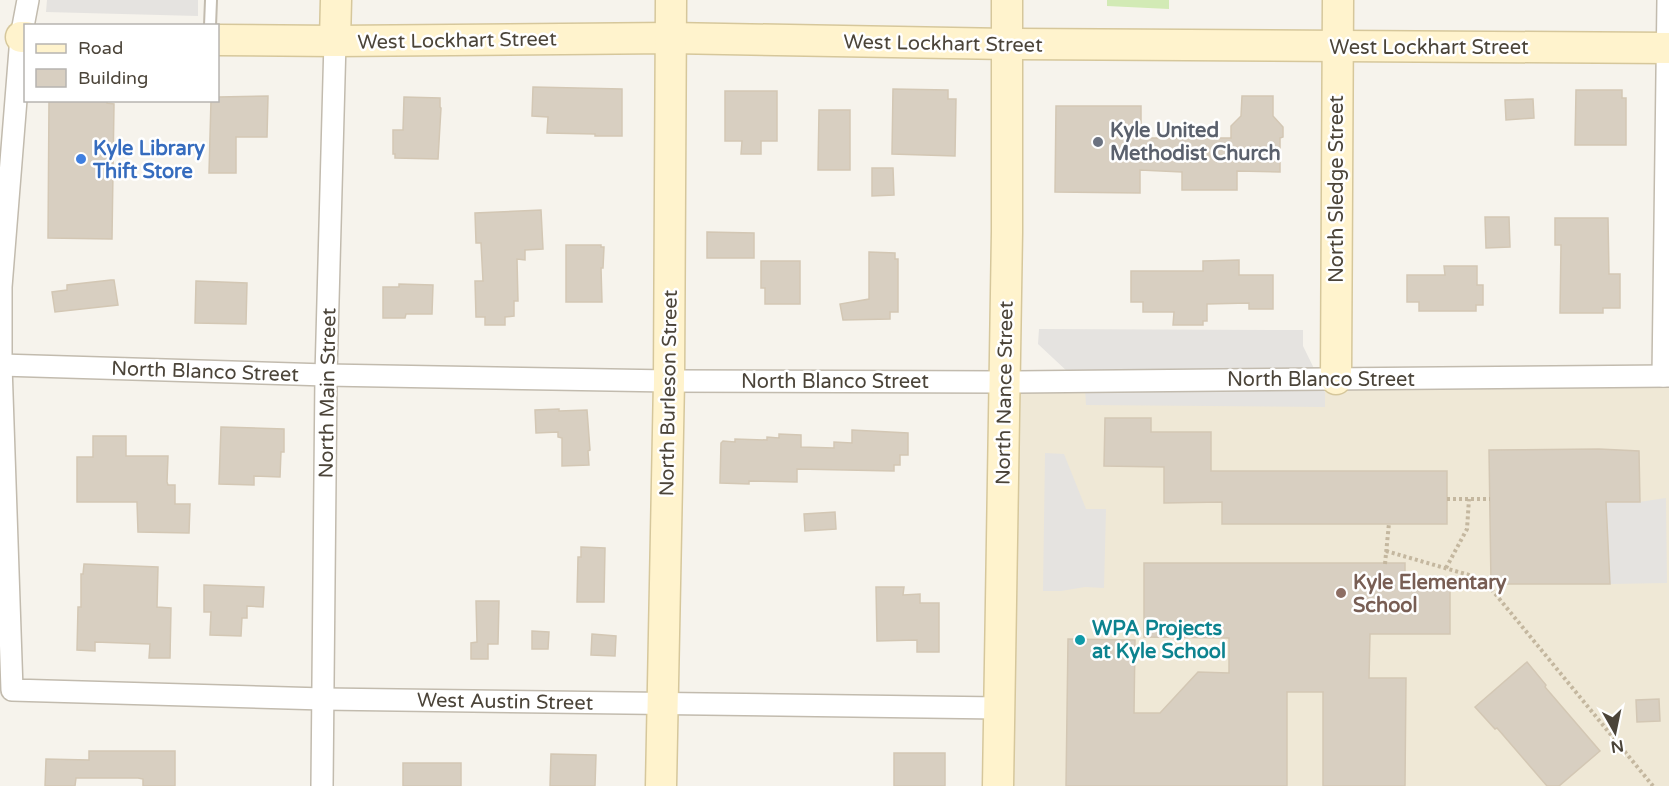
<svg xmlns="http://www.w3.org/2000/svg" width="1669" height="786" font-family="'Varela Round',sans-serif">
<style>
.education{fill:#efe8d6}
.green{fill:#d2eab5}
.parking{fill:#e5e3e0}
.building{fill:#d8cfc1;stroke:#d3c7b4;stroke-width:1.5}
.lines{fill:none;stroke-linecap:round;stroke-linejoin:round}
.lane-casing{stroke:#c2bbae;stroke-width:14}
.street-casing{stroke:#c2bbae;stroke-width:24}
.secondary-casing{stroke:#d6c79b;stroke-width:33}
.path{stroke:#c4b79f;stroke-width:4;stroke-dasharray:3 3;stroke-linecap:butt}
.lane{stroke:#fff;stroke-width:10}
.street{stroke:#fff;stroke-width:21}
.secondary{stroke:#fff3cd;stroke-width:30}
.worship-dot{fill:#6b7280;stroke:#fff;stroke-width:2}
.shop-dot{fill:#3f7fe0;stroke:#fff;stroke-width:2}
.education-dot{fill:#8d6e63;stroke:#fff;stroke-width:2}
.culture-dot{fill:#0f9aa8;stroke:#fff;stroke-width:2}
.labels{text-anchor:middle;stroke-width:5;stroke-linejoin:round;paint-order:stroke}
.street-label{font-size:20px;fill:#4b4439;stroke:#fff}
.worship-label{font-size:20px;font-weight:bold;fill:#5b616d;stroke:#fff;text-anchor:start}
.shop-label{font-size:20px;font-weight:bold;fill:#366cbe;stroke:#fff;text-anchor:start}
.education-label{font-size:20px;font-weight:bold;fill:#785e54;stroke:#fff;text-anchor:start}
.culture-label{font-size:20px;font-weight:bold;fill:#0d838f;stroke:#fff;text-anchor:start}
</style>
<rect width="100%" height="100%" fill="#f6f3ec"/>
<path class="education" d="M1669 383V786H1014L1012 399 1018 389Z"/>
<path class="green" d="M1107 0H1169V9L1107 6Z"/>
<g class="parking">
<path d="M47 0H198V16L46 12Z"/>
<path d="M1039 329 1303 330V346L1325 391V407L1086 405 1085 388 1038 344Z"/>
<path d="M1045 453 1064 454 1086 509H1106L1104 588 1085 587 1061 591H1043Z"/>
<path d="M1666 498 1667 583 1610 584 1606 502H1639Z"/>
</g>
<g class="building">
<path d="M533 87 622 89V136H595V134L547 133 548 117 532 116Z"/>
<path d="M893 89 948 90V99H956L955 156 892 154Z"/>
<path d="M1576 90H1622V98H1626V145H1575Z"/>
<path d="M725 91H777V141H761V154H741L742 141H725Z"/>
<path d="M268 96 267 137H236V173H209L211 100H218V97Z"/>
<path d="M1242 96H1273V116L1283 127V137L1280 138V172L1237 171V190H1182V172L1140 170V193L1055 192 1056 106H1141V138H1231V126L1241 116Z"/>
<path d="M404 97 440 98V107L441 108 438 159 395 158V154H393V130H403Z"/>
<path d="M1533 99 1534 118 1506 120 1505 100Z"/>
<path d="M49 100H107V103L114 104 112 239 48 238Z"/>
<path d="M819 110H850V170H818Z"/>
<path d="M872 168H893L894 195 872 196Z"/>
<path d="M541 210 543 249 525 250V260L517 259 518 301H514V316L505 317V325H485V317H476L475 281H483L481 243H476L475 213Z"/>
<path d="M1485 217H1509L1510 247 1486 248Z"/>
<path d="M1555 218H1608L1609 274H1620V308H1603V313H1560L1561 245H1555Z"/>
<path d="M707 232 754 233V258H707Z"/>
<path d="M566 245H601V247H604L603 268H601L602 302H566Z"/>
<path d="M869 252 895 253V259H898V312H890V319L843 320 840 304 869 299Z"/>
<path d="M1239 260V275H1273V309H1249V303L1207 304V321H1203V325H1173L1174 312H1143V302H1131V271H1203V261Z"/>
<path d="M761 261H800V304H765V288H761Z"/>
<path d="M1444 266H1477V285H1483V305H1476V311H1419V302H1407V275H1445Z"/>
<path d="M111 280H114L118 305 55 312 52 292 67 290V285Z"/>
<path d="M196 281 247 283 246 324 195 323Z"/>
<path d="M399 284 433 285 432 314H406L405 318H383V287H399Z"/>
<path d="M559 409V411L587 410 590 450 588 451 589 465 562 466V438L558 437V432L536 433 535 410Z"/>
<path d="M1105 418H1151V432H1211V471H1447V524H1222V502L1164 503V467L1104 466Z"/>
<path d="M221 427 284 429V452H281L280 477 254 476V485L219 484Z"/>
<path d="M852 430 908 433V455H900V465H894V471L797 469V482L749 481V484L720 483 721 443 723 441 735 442V439L767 440V437L779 438V434L801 435V447L834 448V442L852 443Z"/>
<path d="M93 436H126V456H168L167 482 168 485H175V504H190L189 533 138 532 137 502H77V457H93Z"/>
<path d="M1599 449 1639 451 1640 502H1606L1610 584H1491L1489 450Z"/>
<path d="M835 512 836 529 805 531 804 514Z"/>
<path d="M581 547 605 548 604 602H577L578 557H581Z"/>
<path d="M1144 563H1405V578H1450V634H1370L1369 678H1406L1405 786H1323V692H1287V786H1066L1068 639 1135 640 1134 713H1160L1198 672 1229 673V638L1144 637Z"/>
<path d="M84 564 158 567 157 607 171 608 170 658H149L150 644 95 642V651L77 650 78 607H81V574H83Z"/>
<path d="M204 585 264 587 263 607 247 606V618H242L241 636 210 635 211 612H204Z"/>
<path d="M876 587H904L903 595 920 594V603H939V652H917V640L877 641Z"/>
<path d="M476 601H499L498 644H488V659H471V643L477 642Z"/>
<path d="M532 631 549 632 548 649H532Z"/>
<path d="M592 634 616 636 615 656 591 655Z"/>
<path d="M1527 662 1546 685 1545 687 1600 751 1559 786H1547L1497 728 1495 729 1475 707Z"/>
<path d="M1659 699 1660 721 1637 722 1636 700Z"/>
<path d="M89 751H175V786H143V779L138 778H76L75 786H45L46 759 89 760Z"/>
<rect x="894" y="753" width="51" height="33"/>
<path d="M551 754 596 755 595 786H550Z"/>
<rect x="403" y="763" width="58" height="23"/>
</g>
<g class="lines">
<defs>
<path id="lane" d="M210 26 211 0"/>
<g id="street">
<path d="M28 0 21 37 1 287V365L12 690 323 699 999 708"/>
<path d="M1 365 326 375 669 381 1004 382 1669 376"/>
<path d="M1663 376 1668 0"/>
<path d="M322 786 326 375 335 41"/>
</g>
<g id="secondary">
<path d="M21 37H26"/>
<path d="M218 40 335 41 671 38 1007 44 1669 48"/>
<path d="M335 41 336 0"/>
<path d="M1336 379 1338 0"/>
<path d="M661 786 669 381 671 0"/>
<path d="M998 786 1007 232V0"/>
</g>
</defs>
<use href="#lane" class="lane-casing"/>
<use href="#street" class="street-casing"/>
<use href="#secondary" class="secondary-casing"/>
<g class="path">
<path d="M1447 499H1490"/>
<path d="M1386 551 1483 579 1653 786"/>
<path d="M1385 564 1389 523"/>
<path d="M1446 568 1467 529 1469 499"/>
</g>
<use href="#lane" class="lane"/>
<use href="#street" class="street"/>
<use href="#secondary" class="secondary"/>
</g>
<circle class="worship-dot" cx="1098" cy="142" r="6"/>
<circle class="shop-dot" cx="81" cy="159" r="6"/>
<circle class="education-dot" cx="1341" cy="593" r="6"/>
<circle class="culture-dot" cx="1080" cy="640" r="6"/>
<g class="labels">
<g class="street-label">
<text transform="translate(457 40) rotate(-1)" y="7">West Lockhart Street</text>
<text transform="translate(943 43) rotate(1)" y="7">West Lockhart Street</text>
<text x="1429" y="54">West Lockhart Street</text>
<text transform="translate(1336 189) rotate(-90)" y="7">North Sledge Street</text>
<text transform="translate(205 371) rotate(2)" y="7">North Blanco Street</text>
<text x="1321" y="386">North Blanco Street</text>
<text x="835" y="388">North Blanco Street</text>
<text transform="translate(327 393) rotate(-89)" y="7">North Main Street</text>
<text transform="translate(668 393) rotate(-89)" y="7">North Burleson Street</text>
<text transform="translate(1004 393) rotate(-89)" y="7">North Nance Street</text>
<text transform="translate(505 701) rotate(1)" y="7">West Austin Street</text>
</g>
<g class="worship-label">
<text x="1110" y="137">Kyle United<tspan x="1110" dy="23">Methodist Church</tspan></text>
</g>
<g class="shop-label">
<text x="93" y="155">Kyle Library<tspan x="93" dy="23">Thift Store</tspan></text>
</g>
<g class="education-label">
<text x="1353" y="589">Kyle Elementary<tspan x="1353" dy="23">School</tspan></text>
</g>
<g class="culture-label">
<text x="1092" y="635">WPA Projects<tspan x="1092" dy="23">at Kyle School</tspan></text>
</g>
</g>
<rect x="24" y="24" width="195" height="78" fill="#ffffff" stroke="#b7b4b0" stroke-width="1.5"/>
<rect x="36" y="44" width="30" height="9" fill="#fff3cd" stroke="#b7b4b0" stroke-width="1.5"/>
<text x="78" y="54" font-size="18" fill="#4b4439">Road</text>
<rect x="36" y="69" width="30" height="18" fill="#d8cfc1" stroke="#b7b4b0" stroke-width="1.5"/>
<text x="78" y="84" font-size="18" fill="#4b4439">Building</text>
<g transform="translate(1615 732) rotate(171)" stroke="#ffffff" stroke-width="4.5" paint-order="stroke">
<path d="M0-4.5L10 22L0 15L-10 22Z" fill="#4b4439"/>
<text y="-9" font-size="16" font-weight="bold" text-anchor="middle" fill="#4b4439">N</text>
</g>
</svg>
